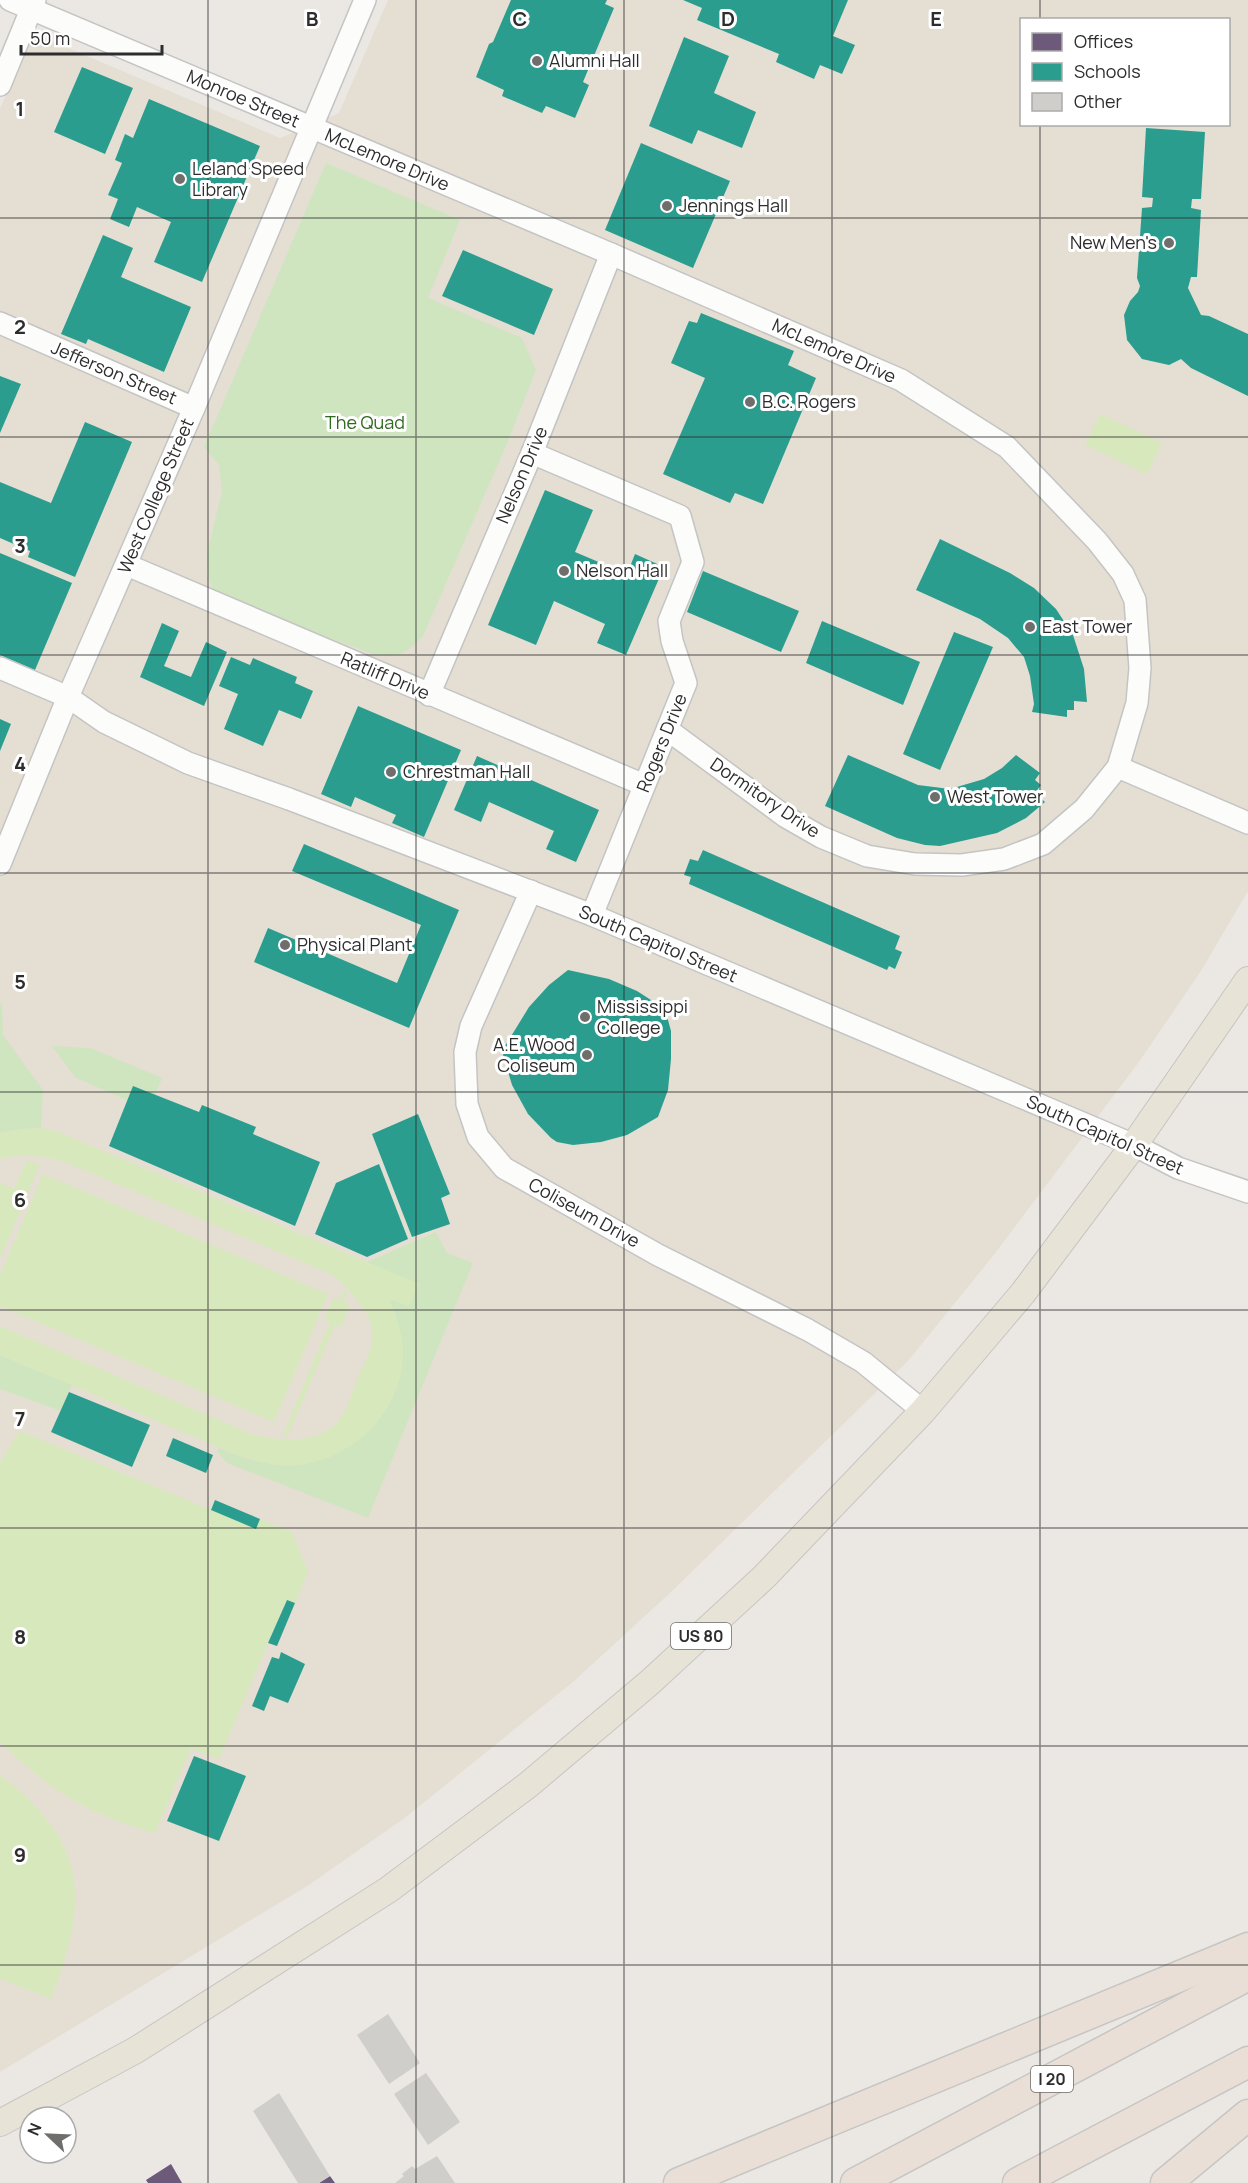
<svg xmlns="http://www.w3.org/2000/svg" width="1248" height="2183" font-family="Manrope,sans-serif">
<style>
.education{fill:#e5dfd3;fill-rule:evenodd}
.green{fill:#cee5bf}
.pitch{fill:#d8e8bd}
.offices{fill:#6d597a}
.schools{fill:#2a9d8f}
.building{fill:#d0cecb}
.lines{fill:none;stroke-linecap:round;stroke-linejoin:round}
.minor-casing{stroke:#c5c4c4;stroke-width:24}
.major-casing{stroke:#c6c5c3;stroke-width:28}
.highway-casing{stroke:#c6c5c3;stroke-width:33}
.minor{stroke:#fcfcfb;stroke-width:21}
.major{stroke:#e7e3d6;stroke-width:26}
.highway{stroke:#e9dfd6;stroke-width:30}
.grid{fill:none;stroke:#2d2d2d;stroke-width:1.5;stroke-opacity:0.55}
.poi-dot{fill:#706e6d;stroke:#fff;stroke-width:2}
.labels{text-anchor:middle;stroke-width:6;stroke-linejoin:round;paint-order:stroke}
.shield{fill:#fff;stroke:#6c6c6c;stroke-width:1.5}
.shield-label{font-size:16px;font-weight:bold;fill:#2d2d2d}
.poi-label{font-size:18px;fill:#2d2d2d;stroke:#fff;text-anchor:start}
.street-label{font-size:18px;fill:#2d2d2d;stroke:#fff}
.park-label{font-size:18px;fill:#2e6a1e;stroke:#fff}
.grid-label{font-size:20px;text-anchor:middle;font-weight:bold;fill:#2d2d2d;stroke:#fff;stroke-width:6;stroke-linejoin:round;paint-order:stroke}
</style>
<rect width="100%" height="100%" fill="#ebe8e4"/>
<path class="education" d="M388 0H1248V891L1201 971 1139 1062 993 1256 908 1361 669 1594 573 1682 406 1817 309 1885 0 2072V108L33 33 280 138 339 113ZM1022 20H1228V124H1022Z"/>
<g class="green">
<path d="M326 163 460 220 428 298 522 338 536 370 506 446 423 636C406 653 400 658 376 655L248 608 213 590 209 579 207 554 222 491 219 465 204 447Z"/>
<path d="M2 1001 3 1035 43 1090 41 1128 22 1129 0 1133V1006Z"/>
<path d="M52 1046 90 1048 162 1078 155 1095 133 1086 127 1100 76 1078Z"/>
<path d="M436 1232 447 1253 473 1263 368 1518 227 1463 217 1451 219 1448C263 1466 284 1469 330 1457L397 1319 389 1298 418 1284 367 1262Z"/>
<path d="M0 1355 72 1385 61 1411 0 1389Z"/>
</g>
<g class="pitch">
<path d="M1100 414 1162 443 1147 474 1085 445Z"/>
<path d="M41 1128 56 1131 419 1284 409 1306 389 1299C395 1314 402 1331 403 1347 405 1407 359 1456 301 1465 280 1468 261 1462 242 1457L0 1355V1326L254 1435C283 1441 319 1445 340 1419 349 1407 354 1387 360 1373 367 1359 376 1341 371 1325 365 1304 348 1289 333 1275L62 1161C41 1155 22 1153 0 1159V1133L22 1129Z"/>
<path d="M27 1160 40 1165 0 1259V1183L14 1189Z"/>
<path d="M43 1174 328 1294 274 1422 0 1306V1275Z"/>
<path d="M344 1290 348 1292 343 1302 350 1305 341 1327 335 1325 287 1437 283 1435 330 1322 324 1319 333 1298 339 1300Z"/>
<path d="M20 1431 255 1528 260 1519 292 1532 308 1572 295 1603 286 1601 219 1759 191 1748 155 1833C87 1814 51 1791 0 1742V1462Z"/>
<path d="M0 1775C89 1843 89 1900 51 1999L0 1979Z"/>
</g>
<g class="offices">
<path d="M171 2164 182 2183H148L146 2180Z"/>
<path d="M330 2176 335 2183H319Z"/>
</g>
<g class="schools">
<path d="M511 0H607L605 4 614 8 583 82 589 85 575 118 546 106 542 113 502 96 504 90 476 77 489 44 493 42Z"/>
<path d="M683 0H848L833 36 855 45 842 74 820 65 814 79 776 62 779 54 697 20 702 8Z"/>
<path d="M684 37 729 56 714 93 756 112 742 148 698 130 692 144 649 126Z"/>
<path d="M82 67 133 88 105 154 54 132Z"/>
<path d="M149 99 260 146 202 282 154 262 171 222 137 207 129 227 110 219 118 199 108 195 122 163 115 160 125 134 133 138Z"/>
<path d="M1146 128 1205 132 1201 199H1192L1191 208 1201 210 1197 277H1191L1188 288 1201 315 1209 316 1248 334V396L1191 368 1181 359 1169 365 1142 359 1127 340 1124 315 1130 301 1138 292 1140 286 1137 278 1142 208 1152 207 1153 198 1142 197Z"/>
<path d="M641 143 730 181 693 268 605 230Z"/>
<path d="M103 235 133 248 121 277 191 307 164 372 88 339 86 344 61 334Z"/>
<path d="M463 250 553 289 534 335 442 296Z"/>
<path d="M701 313 794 351 788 365 816 378 763 504 735 493 730 503 663 474 705 378 671 363 689 321 697 323Z"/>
<path d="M0 376 21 384 0 433Z"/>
<path d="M85 422 132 442 75 577 28 557 30 551 0 538V482L51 503Z"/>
<path d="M545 490 593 510 575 552 627 574 635 554 664 567 626 655 597 643 605 624 554 601 536 645 488 625Z"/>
<path d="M940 539 1010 573 1034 588 1056 609 1073 635 1084 669 1087 702 1074 701V710H1067V717L1032 712 1034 704 1030 676 1024 657 1008 638 980 619 916 590Z"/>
<path d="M0 553 72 583 35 670 0 655Z"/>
<path d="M703 571 799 611 781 652 687 612Z"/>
<path d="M822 621 920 662 903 705 806 663Z"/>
<path d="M162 623 179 631 164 666 191 677 206 642 227 652 204 706 140 677Z"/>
<path d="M954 632 993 647 940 770 903 754Z"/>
<path d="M231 657 250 665 253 658 297 677 295 683 313 691 301 719 279 710 263 746 224 729 238 694 219 686Z"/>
<path d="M358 706 461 750 424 837 392 823 396 815 355 797 351 807 321 794Z"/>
<path d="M0 719 11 724 0 751Z"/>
<path d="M848 755 918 785 950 789 984 779 1002 768 1016 755 1040 773 1035 780 1041 785 1035 793 1045 802 1026 818 997 833 940 846 925 845 897 838 825 806Z"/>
<path d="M477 756 599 810 576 862 546 849 554 831 489 802 481 822 454 810Z"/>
<path d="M304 844 459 910 409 1028 254 962 268 928 397 983 421 925 292 871Z"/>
<path d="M703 850 900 936 895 949 902 952 895 969 889 966 887 970 689 884 691 877 684 875 690 859 698 861Z"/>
<path d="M568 970 609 979 637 991 665 1009 671 1031V1059L668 1090 658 1117 627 1135 601 1142 573 1145 557 1142 551 1138 528 1114 512 1085 502 1051 529 1007 549 985Z"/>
<path d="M133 1086 199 1112 202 1105 256 1127 253 1134 320 1162 295 1226 109 1146Z"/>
<path d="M418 1114 450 1194 441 1198 450 1224 412 1237 372 1134Z"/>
<path d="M379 1164 408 1239 367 1257 315 1234 336 1183Z"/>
<path d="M69 1392 150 1425 132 1467 51 1432Z"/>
<path d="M173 1438 213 1455 206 1473 166 1456Z"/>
<path d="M215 1500 260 1519 256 1529 211 1510Z"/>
<path d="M287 1600 295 1603 277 1646 268 1643Z"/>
<path d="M281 1652 305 1664 288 1703 270 1696 264 1711 252 1706 272 1657 279 1659Z"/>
<path d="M194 1756 246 1776 219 1841 167 1821Z"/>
</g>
<g class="building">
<path d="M388 2014 420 2063 389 2084 357 2035Z"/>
<path d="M426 2073 460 2122 428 2145 394 2094Z"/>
<path d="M279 2093 330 2176 319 2183H298L253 2111Z"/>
<path d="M437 2156 455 2183H395L404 2176 402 2174 412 2166 415 2169Z"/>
</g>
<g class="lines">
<defs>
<g id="minor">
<path d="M10 0 611 254 901 380 1007 447 1097 541 1123 574 1135 600 1140 668 1137 703 1118 767 1084 809 1043 844 1004 859 962 865 915 864 867 856 821 837 786 817 668 730"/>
<path d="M0 85 35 0"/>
<path d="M0 323 194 408"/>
<path d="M532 453 680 516 693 562 669 621 672 641 686 683 592 915"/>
<path d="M127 565 644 785"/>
<path d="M0 668 68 697 104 722 188 763 289 799 592 915 1134 1145 1178 1168 1248 1192"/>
<path d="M429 695 532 453 611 254"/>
<path d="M1118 767 1248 823"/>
<path d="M0 864 68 697 194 408 365 0"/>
<path d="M531 891 471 1026 465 1052 467 1104 478 1137 504 1168 658 1255 808 1330 863 1362 923 1411"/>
</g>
<path id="major" d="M0 2123 136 2050 388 1890 528 1785 649 1683 764 1577 923 1411 1023 1293 1134 1145 1248 980"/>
<g id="highway">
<path d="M679 2183 1248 1948"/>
<path d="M856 2183 1248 1975"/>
<path d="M1018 2183 1248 2062"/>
<path d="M1166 2183 1248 2115"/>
</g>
</defs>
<use href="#minor" class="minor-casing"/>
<use href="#major" class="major-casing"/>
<use href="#highway" class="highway-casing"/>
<use href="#minor" class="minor"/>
<use href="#major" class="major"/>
<use href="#highway" class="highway"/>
</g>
<path class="grid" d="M208 0V2183M416 0V2183M624 0V2183M832 0V2183M1040 0V20M1040 124V2183M0 218H1248M0 437H1248M0 655H1248M0 873H1248M0 1092H1248M0 1310H1248M0 1528H1248M0 1746H1248M0 1965H1248"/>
<g class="poi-dot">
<circle cx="537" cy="61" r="6"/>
<circle cx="180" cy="179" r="6"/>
<circle cx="667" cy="206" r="6"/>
<circle cx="1169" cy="243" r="6"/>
<circle cx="750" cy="402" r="6"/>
<circle cx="564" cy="571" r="6"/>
<circle cx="1030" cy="627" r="6"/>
<circle cx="391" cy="772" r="6"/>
<circle cx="935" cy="797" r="6"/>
<circle cx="285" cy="945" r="6"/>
<circle cx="585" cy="1017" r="6"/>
<circle cx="587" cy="1055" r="6"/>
</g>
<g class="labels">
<g class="shield">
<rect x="671" y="1623" width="60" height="26" rx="4.5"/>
<rect x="1031" y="2066" width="42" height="26" rx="4.5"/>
</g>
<g class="shield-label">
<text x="701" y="1642">US 80</text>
<text x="1052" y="2085">I 20</text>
</g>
<g class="poi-label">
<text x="549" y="67">Alumni Hall</text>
<text x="192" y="175">Leland Speed<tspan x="192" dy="21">Library</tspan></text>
<text x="679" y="212">Jennings Hall</text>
<text x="1157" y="249" text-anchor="end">New Men's</text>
<text x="762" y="408">B.C. Rogers</text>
<text x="576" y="577">Nelson Hall</text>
<text x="1042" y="633">East Tower</text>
<text x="403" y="778">Chrestman Hall</text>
<text x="947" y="803">West Tower</text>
<text x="297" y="951">Physical Plant</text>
<text x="597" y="1013">Mississippi<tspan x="597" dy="21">College</tspan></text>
<text x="575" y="1051" text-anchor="end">A.E. Wood<tspan x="575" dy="21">Coliseum</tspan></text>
</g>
<g class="street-label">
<text transform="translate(243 99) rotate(23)" y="6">Monroe Street</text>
<text transform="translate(387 160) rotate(23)" y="6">McLemore Drive</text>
<text transform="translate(834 351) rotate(24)" y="6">McLemore Drive</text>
<text transform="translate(114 373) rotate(23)" y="6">Jefferson Street</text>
<text transform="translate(522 475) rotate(-67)" y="6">Nelson Drive</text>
<text transform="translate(156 496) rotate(-67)" y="6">West College Street</text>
<text transform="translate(385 676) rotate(23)" y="6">Ratliff Drive</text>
<text transform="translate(662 743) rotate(-68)" y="6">Rogers Drive</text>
<text transform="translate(765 798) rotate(34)" y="6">Dormitory Drive</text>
<text transform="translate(658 944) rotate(23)" y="6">South Capitol Street</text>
<text transform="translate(1105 1135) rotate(24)" y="6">South Capitol Street</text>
<text transform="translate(584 1213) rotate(29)" y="6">Coliseum Drive</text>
</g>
<g class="park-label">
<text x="365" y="429">The Quad</text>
</g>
</g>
<g class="grid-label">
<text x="312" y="26">B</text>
<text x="520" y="26">C</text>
<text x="728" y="26">D</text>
<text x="936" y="26">E</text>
<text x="20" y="116">1</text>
<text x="20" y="334">2</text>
<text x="20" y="553">3</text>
<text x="20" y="771">4</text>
<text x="20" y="989">5</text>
<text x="20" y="1207">6</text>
<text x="20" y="1426">7</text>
<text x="20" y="1644">8</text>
<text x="20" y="1862">9</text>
</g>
<rect x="1020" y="18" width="210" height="108" fill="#ffffff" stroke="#ababab" stroke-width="1.5"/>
<rect x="1032" y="33" width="30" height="18" fill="#6d597a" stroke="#ababab" stroke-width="1.5"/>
<text x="1074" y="48" font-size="18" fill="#2d2d2d">Offices</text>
<rect x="1032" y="63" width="30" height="18" fill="#2a9d8f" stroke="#ababab" stroke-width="1.5"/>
<text x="1074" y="78" font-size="18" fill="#2d2d2d">Schools</text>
<rect x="1032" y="93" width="30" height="18" fill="#d0cecb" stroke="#ababab" stroke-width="1.5"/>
<text x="1074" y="108" font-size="18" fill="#2d2d2d">Other</text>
<g transform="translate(48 2135) rotate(293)"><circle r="28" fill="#ffffff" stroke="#ababab" stroke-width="1.5"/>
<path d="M0-4.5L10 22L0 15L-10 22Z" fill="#706e6d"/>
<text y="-9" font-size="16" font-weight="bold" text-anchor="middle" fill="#2d2d2d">N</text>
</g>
<path d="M21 45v9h141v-9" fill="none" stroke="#2d2d2d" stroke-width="3"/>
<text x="30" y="45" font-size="18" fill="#2d2d2d" stroke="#ffffff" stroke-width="4.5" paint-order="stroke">50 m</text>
</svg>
